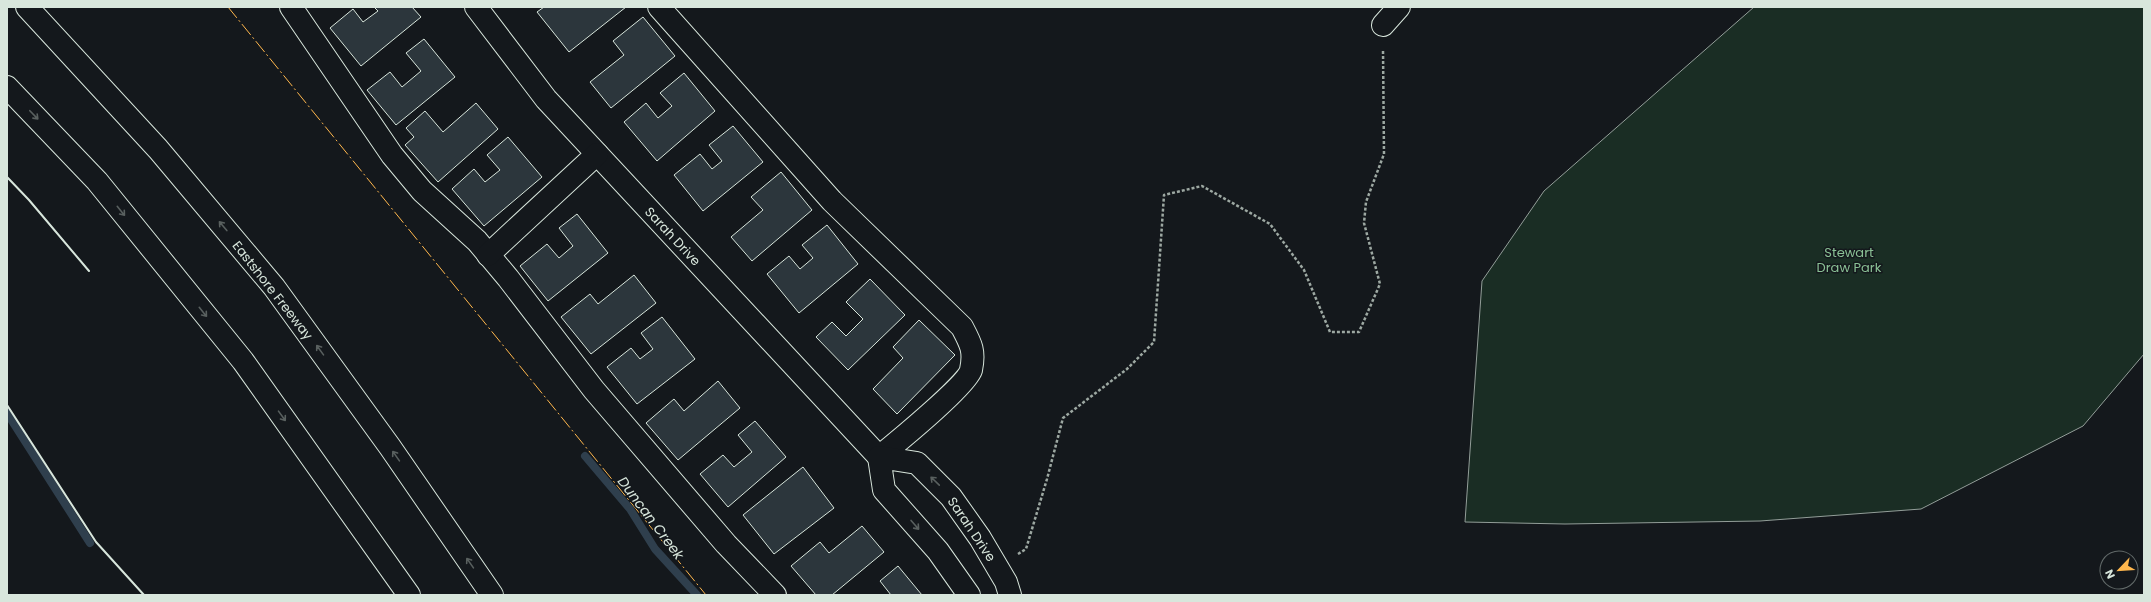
<svg xmlns="http://www.w3.org/2000/svg" width="2151" height="602" font-family="Poppins,sans-serif">
<style>
.green{fill:#1a2d24;stroke:#939e99}
.lines{fill:none;stroke-linecap:round;stroke-linejoin:round}
.stream{stroke:#2f3f4d;stroke-width:8}
.building{fill:#2c363c;stroke:#d8e6dc}
.minor-casing{stroke:#d8e6dc;stroke-width:24}
.highway-casing{stroke:#d8e6dc;stroke-width:24}
.path{stroke:#9da8a2;stroke-width:2.5;stroke-dasharray:3 2;stroke-linecap:butt}
.minor{stroke:#14181c;stroke-width:22}
.highway{stroke:#14181c;stroke-width:22}
.wall{stroke:#d8e6dc;stroke-width:2}
.power{stroke:#ffb74d;stroke-width:1;stroke-dasharray:14 3 2 3;stroke-linecap:butt}
.oneway{stroke:#59605f}
.labels{text-anchor:middle;stroke-width:3;stroke-linejoin:round;paint-order:stroke}
.street-label{font-size:13px;fill:#d8e6dc;stroke:#14181c}
.park-label{font-size:13px;fill:#8ac095;stroke:#14181c}
.water-label{font-size:14px;font-style:italic;fill:#d8e6dc;stroke:#14181c}
</style>
<rect width="100%" height="100%" fill="#14181c"/>
<path class="green" d="M1754 7H2144V354L2083 426 1921 509 1760 521 1565 524 1465 522 1482 281 1544 191Z"/>
<g class="lines">
<g class="stream">
<path d="M7 413 90 543"/>
<path d="M585 456 630 509 655 549 697 595"/>
</g>
</g>
<g class="building">
<path d="M374 7H412L421 17 361 66 330 28 353 9 363 22 378 11Z"/>
<path d="M544 7H626L569 52 537 12Z"/>
<path d="M643 17 675 56 611 108 590 82 624 55 613 41Z"/>
<path d="M424 39 455 77 396 125 367 90 390 72 402 87 421 71 406 53Z"/>
<path d="M684 73 715 111 657 161 624 122 646 103 658 118 672 106 660 93Z"/>
<path d="M476 103 498 129 438 182 405 145 414 137 406 128 425 111 443 132Z"/>
<path d="M733 126 763 162 703 211 674 175 700 154 712 169 722 161 709 145Z"/>
<path d="M508 137 542 177 484 226 452 189 474 169 485 182 500 170 487 155Z"/>
<path d="M781 172 812 210 752 261 731 237 763 210 751 197Z"/>
<path d="M577 214 608 253 548 301 520 266 547 244 559 258 573 246 559 228Z"/>
<path d="M827 225 858 264 799 313 767 274 789 256 800 269 813 258 802 245Z"/>
<path d="M634 275 656 303 591 354 561 317 590 294 598 304Z"/>
<path d="M870 279 905 315 848 370 816 337 832 322 846 336 863 319 846 302Z"/>
<path d="M662 317 695 359 637 404 607 367 631 348 640 359 653 349 641 333Z"/>
<path d="M919 320 955 355 897 414 873 389 903 358 893 347Z"/>
<path d="M718 381 740 408 678 460 646 423 674 399 684 411Z"/>
<path d="M755 421 786 457 728 507 700 474 723 455 734 467 752 452 738 435Z"/>
<path d="M803 467 834 508 774 554 743 515Z"/>
<path d="M862 526 884 552 832 595H816L791 566 820 542 829 553Z"/>
<path d="M898 566 922 595H891L880 581Z"/>
</g>
<g class="lines">
<defs>
<g id="minor">
<path d="M291 7 392 155 422 191 477 241 508 278 594 390 726 544 775 595"/>
<path d="M476 7 546 99 879 457C895 444 967 385 971 370 975 351 971 344 962 327L832 201 659 7"/>
<path d="M1383 25 1399 7"/>
<path d="M488 255 597 154"/>
<path d="M969 595 938 551 884 490 879 457 917 463 951 497 980 538 1006 582 1010 595"/>
</g>
<g id="highway">
<path d="M27 7 158 149 274 287 390 447 492 595"/>
<path d="M7 87 97 181 243 361 409 595"/>
</g>
</defs>
<use href="#minor" class="minor-casing"/>
<use href="#highway" class="highway-casing"/>
<path class="path" d="M1018 554 1026 549 1047 479 1063 418 1127 369 1154 342 1164 195 1202 186 1270 224 1304 270 1330 332H1359L1380 284 1364 223 1366 202 1384 154 1383 49"/>
<use href="#minor" class="minor"/>
<use href="#highway" class="highway"/>
<g class="wall">
<path d="M7 177 29 200 89 271"/>
<path d="M7 405 96 542 144 595"/>
</g>
<path class="power" d="M228 7 706 595"/>
</g>
<defs><path id="oneway-shaft" d="M-6 0H5M1.5-3L5.5 0L1.5 3" fill="none" stroke-width="1.6" stroke-linecap="round" stroke-linejoin="round"/></defs>
<g class="oneway">
<use href="#oneway-shaft" transform="translate(34 115) rotate(46)"/>
<use href="#oneway-shaft" transform="translate(121 211) rotate(51)"/>
<use href="#oneway-shaft" transform="translate(223 226) rotate(-130)"/>
<use href="#oneway-shaft" transform="translate(203 312) rotate(51)"/>
<use href="#oneway-shaft" transform="translate(320 350) rotate(-126)"/>
<use href="#oneway-shaft" transform="translate(282 416) rotate(54)"/>
<use href="#oneway-shaft" transform="translate(396 456) rotate(-125)"/>
<use href="#oneway-shaft" transform="translate(935 481) rotate(-136)"/>
<use href="#oneway-shaft" transform="translate(915 525) rotate(49)"/>
<use href="#oneway-shaft" transform="translate(470 563) rotate(-125)"/>
</g>
<g class="labels">
<g class="street-label">
<text transform="translate(673 236) rotate(47)" y="5">Sarah Drive</text>
<text transform="translate(273 290) rotate(52)" y="5">Eastshore Freeway</text>
<text transform="translate(972 529) rotate(56)" y="5">Sarah Drive</text>
</g>
<g class="park-label">
<text x="1849" y="257">Stewart<tspan x="1849" dy="15">Draw Park</tspan></text>
</g>
<g class="water-label">
<text transform="translate(651 518) rotate(53)" y="5">Duncan Creek</text>
</g>
</g>
<rect width="2151" height="602" fill="none" stroke="#d8e6dc" stroke-width="16"/>
<g transform="translate(2119 570) rotate(245)"><circle r="19" fill="#14181c" stroke="#626a69"/>
<path d="M0-3L7 15L0 10L-7 15Z" fill="#ffb74d"/>
<text y="-6" font-size="11" font-weight="bold" text-anchor="middle" fill="#d8e6dc">N</text>
</g>
</svg>
